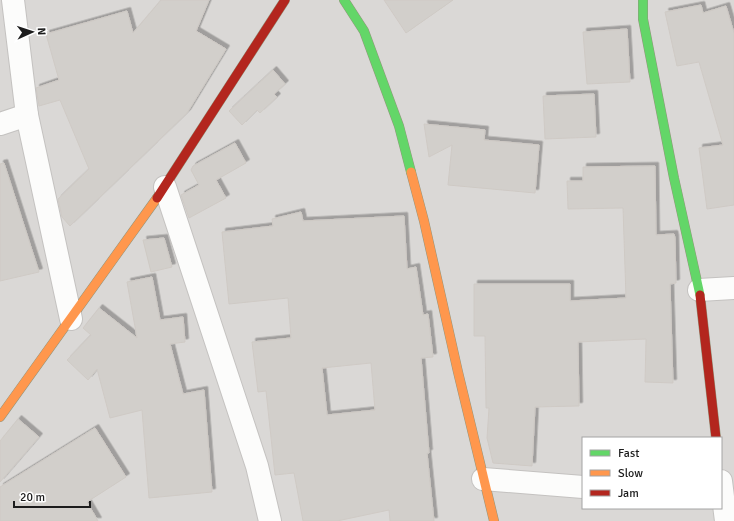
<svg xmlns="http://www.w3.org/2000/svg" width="734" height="521" font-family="Signika,sans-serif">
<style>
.residential{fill:#dad8d6;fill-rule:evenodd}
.building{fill:#d2cfcb;stroke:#cfcac5;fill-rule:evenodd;filter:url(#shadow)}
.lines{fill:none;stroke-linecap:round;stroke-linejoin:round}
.street-casing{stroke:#c4c2c0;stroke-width:24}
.fast-casing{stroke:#93957c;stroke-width:10}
.slow-casing{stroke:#93957c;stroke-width:10}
.jam-casing{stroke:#93957c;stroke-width:10}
.street{stroke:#fcfcfb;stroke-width:22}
.fast{stroke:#63d668;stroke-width:9}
.slow{stroke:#ff974d;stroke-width:9}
.jam{stroke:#b3261e;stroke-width:9}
</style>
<defs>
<filter id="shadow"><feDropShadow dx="3.5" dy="-3.5" stdDeviation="0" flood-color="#0004"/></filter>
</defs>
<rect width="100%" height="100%" fill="#ece9e4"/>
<path class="residential" d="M0 0H734V521H0ZM583 438H721V508H583Z"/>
<g class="building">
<path d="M161 0H209L196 31 226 49 187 113 70 226 62 217 58 199 89 169 60 100 39 106 36 88 59 80 46 34 127 11 133 33Z"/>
<path d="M384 0H453L406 33Z"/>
<path d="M701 5 703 13 726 6 734 33V205L707 209 699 148 723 145 699 62 677 66 665 12Z"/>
<path d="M627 29 630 82 587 84 583 32Z"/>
<path d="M273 70 285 84 274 94 277 97 260 113 257 110 242 125 229 111Z"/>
<path d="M594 94 596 137 545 139 543 96Z"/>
<path d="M424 124 485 130 484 140 539 145 535 193 448 185 452 145 429 157Z"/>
<path d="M235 143 246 163 216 180 226 198 189 218 181 195 199 185 191 170 193 166Z"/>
<path d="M4 163 39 272 0 281V164Z"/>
<path d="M655 166 656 235 674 234 675 238 676 283 670 284 673 383 645 382 646 339 578 342 579 406 535 407 532 466 493 463 487 438 489 408H486L485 336H474V284H570V301L626 298 623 208 568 209 567 181H583V167Z"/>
<path d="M301 212 303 221 404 216 407 269 416 267 423 315 428 314 433 357 421 358 429 453H427L434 521H390L389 510 337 521H303L294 473 275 475 266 391 258 392 252 342 291 338 288 298 229 304 222 232 273 226 272 219ZM371 363 375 410 327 415 322 368Z"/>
<path d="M164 238 172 267 151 272 143 240Z"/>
<path d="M152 277 160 320 183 317 185 342 170 344 183 394 204 390 212 492 149 498 142 410 110 418 97 369 88 380 67 360 91 335 83 328 99 308 137 338 127 282Z"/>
<path d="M18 419 39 437 0 482V441Z"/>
<path d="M95 428 126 477 87 502 98 521H0V487Z"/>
</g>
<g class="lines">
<defs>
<g id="street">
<path d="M13 0 27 115 71 319"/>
<path d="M0 124 27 115"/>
<path d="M165 187 257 466 270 521"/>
<path d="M699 290 734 288"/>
<path d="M483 479 583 487"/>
<path d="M721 481 726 521"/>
</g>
<g id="fast">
<path d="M344 0 364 31 399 126 411 172"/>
<path d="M643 0V19L674 178 700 295"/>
</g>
<g id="slow">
<path d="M411 172 424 221 458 372 494 521"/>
<path d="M0 417 157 198"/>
</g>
<g id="jam">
<path d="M157 198 285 0"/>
<path d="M700 295 716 438"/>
</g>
</defs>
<use href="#street" class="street-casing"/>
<use href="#fast" class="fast-casing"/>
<use href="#slow" class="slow-casing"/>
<use href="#jam" class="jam-casing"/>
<use href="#street" class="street"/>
<use href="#fast" class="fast"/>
<use href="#slow" class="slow"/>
<use href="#jam" class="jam"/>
</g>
<rect x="582" y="437" width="140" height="72" fill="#ffffff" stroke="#a4a4a4"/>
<rect x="590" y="450" width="20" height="6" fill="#63d668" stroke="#a4a4a4"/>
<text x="618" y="457" font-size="12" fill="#1c1c1c">Fast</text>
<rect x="590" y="470" width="20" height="6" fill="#ff974d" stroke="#a4a4a4"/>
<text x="618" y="477" font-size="12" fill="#1c1c1c">Slow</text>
<rect x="590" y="490" width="20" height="6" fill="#b3261e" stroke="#a4a4a4"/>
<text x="618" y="497" font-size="12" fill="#1c1c1c">Jam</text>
<g transform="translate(32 32) rotate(87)" stroke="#ffffff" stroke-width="3" paint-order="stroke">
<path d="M0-3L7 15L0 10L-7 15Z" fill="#1c1c1c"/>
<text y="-6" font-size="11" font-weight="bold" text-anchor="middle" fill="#1c1c1c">N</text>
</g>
<path d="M14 501v6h76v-6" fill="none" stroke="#1c1c1c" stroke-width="2"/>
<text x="20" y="501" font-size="12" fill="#1c1c1c" stroke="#ffffff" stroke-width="3" paint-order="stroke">20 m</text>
</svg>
